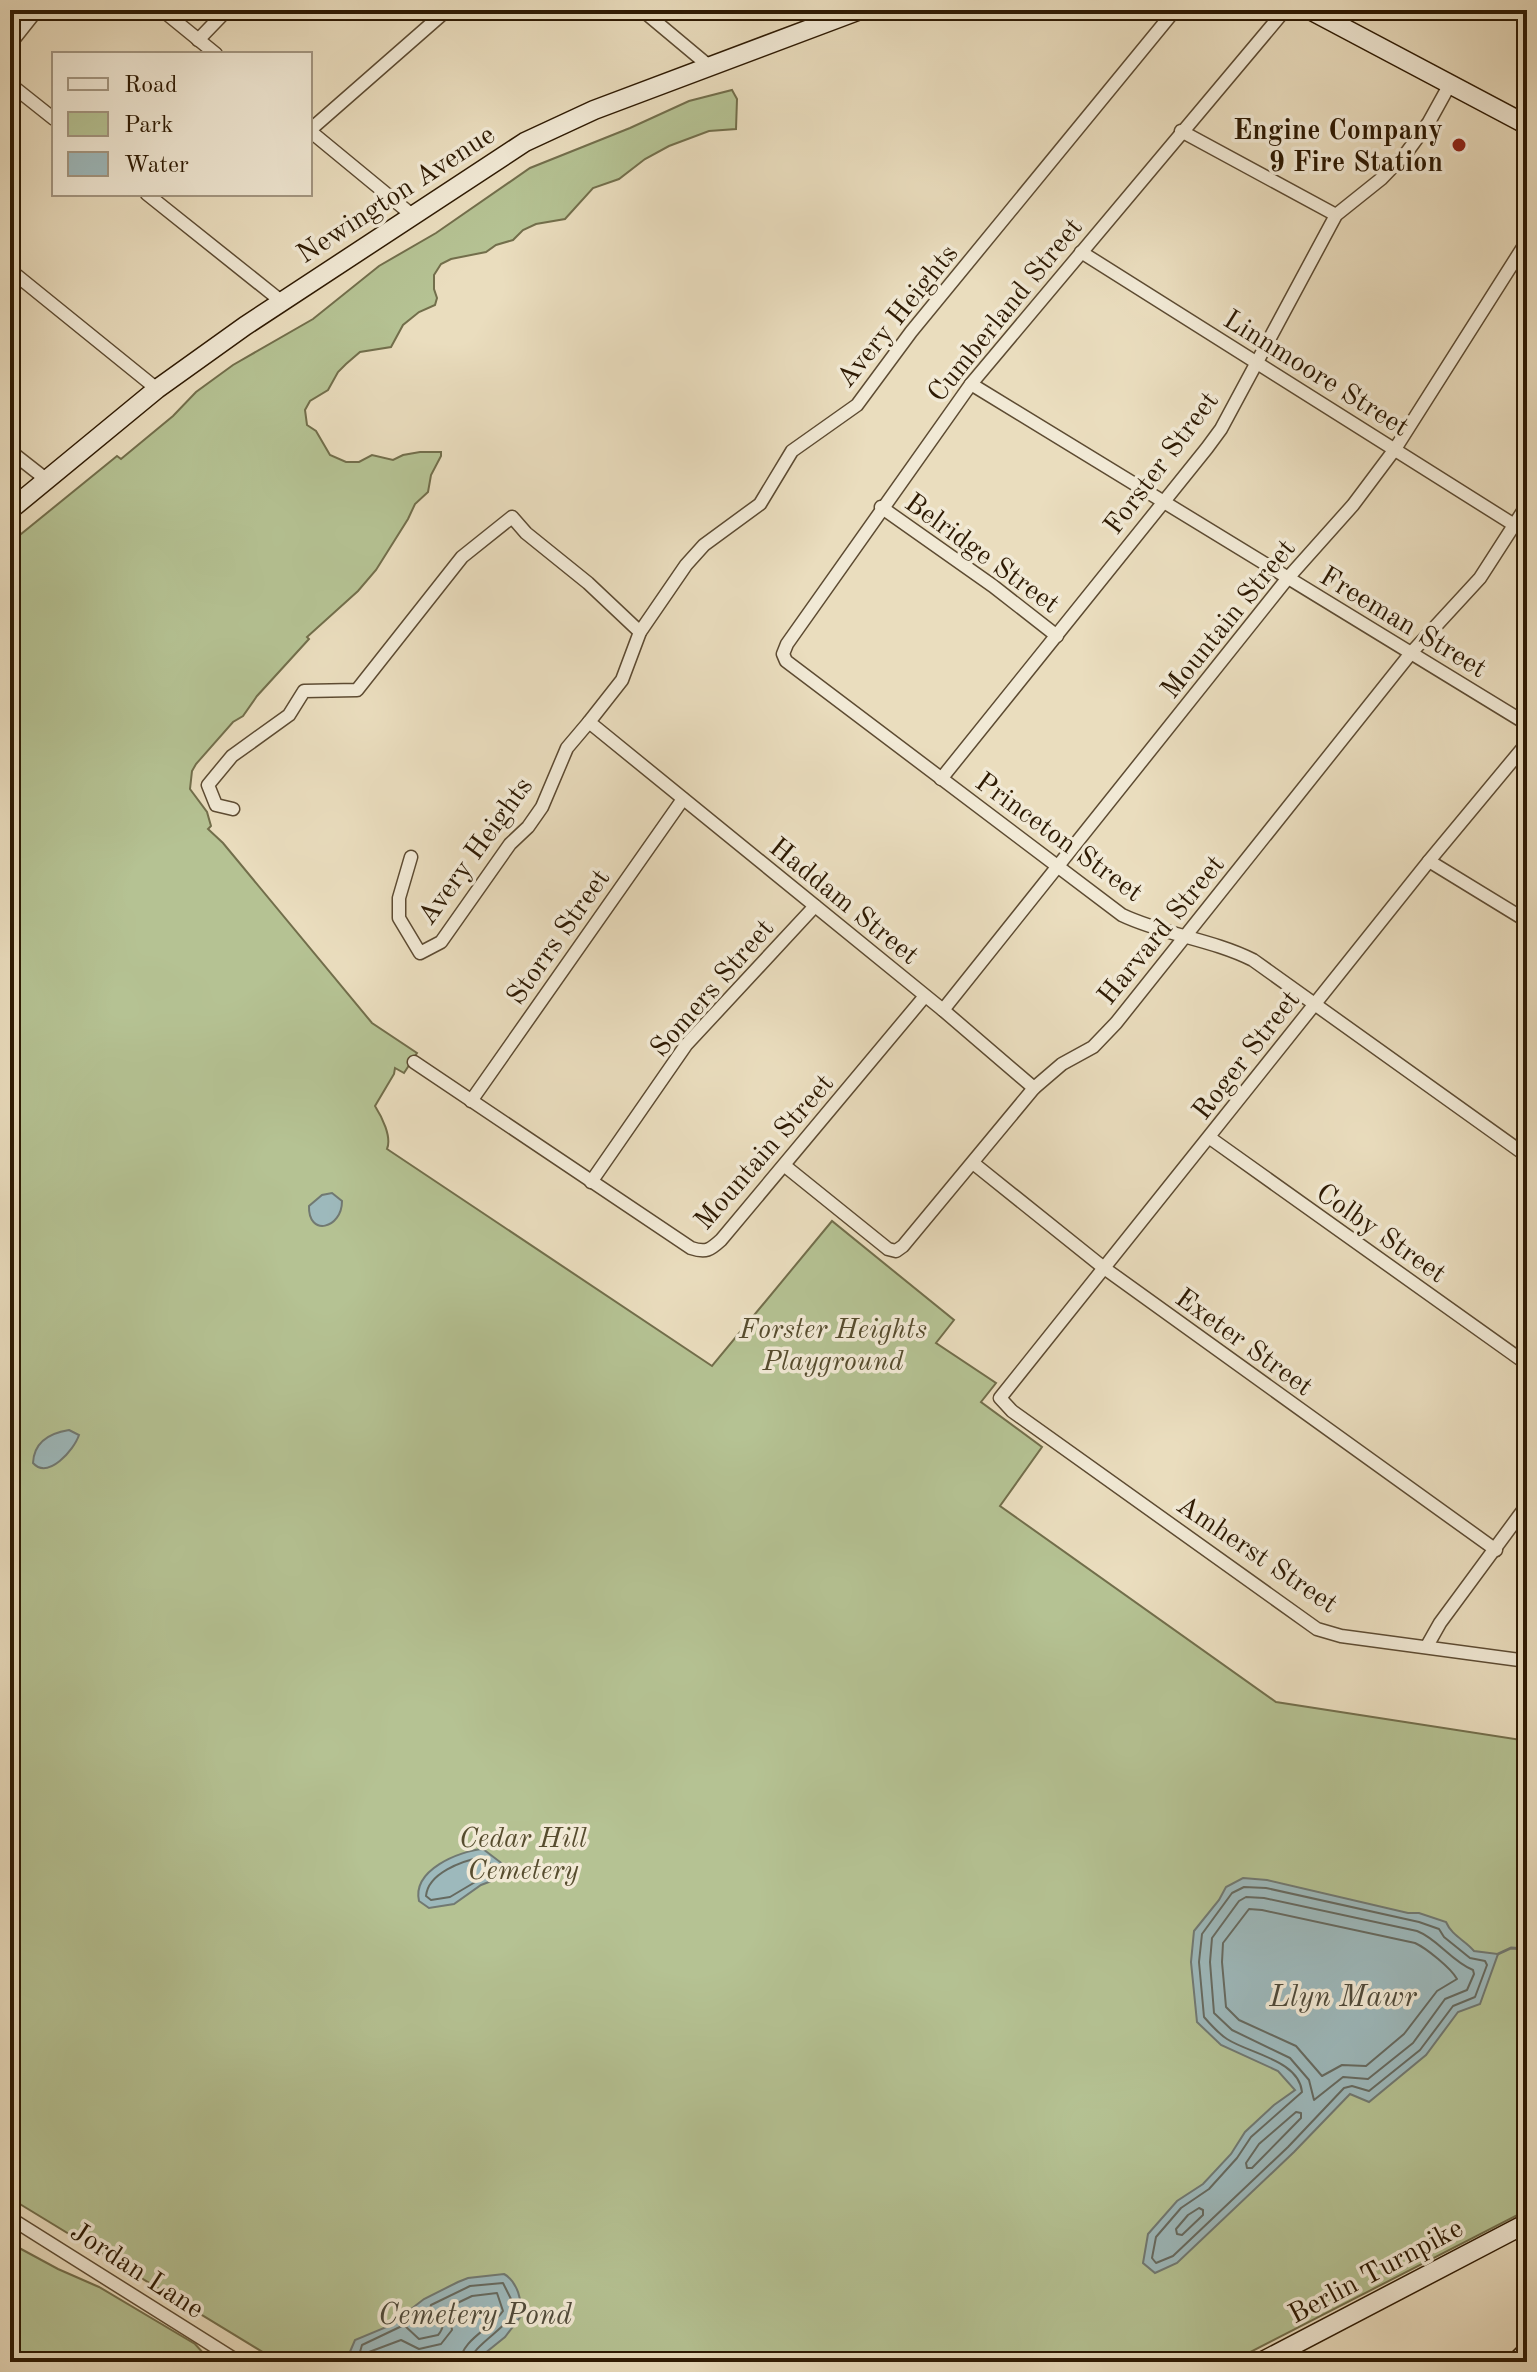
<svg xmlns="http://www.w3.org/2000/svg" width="1537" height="2372" font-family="'Old Standard TT',serif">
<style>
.green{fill:#b5c293;stroke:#726e4b;stroke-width:2}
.water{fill:#9db9bc;stroke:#717972;stroke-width:2}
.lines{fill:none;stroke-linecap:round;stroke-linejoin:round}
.shore{stroke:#666a60;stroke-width:2}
.stream{stroke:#717972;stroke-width:3}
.street-casing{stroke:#5d4b32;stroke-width:15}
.secondary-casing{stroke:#2e1a03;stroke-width:21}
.street{stroke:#f1e9d5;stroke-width:12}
.secondary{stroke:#f1e9d5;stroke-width:18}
.poi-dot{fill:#8f2418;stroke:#f1e9d5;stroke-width:3}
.labels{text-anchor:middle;stroke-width:7;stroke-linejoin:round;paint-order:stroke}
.poi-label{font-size:28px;font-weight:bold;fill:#2e1a03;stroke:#f1e9d5;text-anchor:end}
.street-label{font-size:28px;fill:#2e1a03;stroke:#f1e9d5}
.park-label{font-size:28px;font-style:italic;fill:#564c2e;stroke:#f1e9d5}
.water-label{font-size:30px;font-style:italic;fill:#4f4a3a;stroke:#f1e9d5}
</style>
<rect width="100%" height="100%" fill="#eaddbe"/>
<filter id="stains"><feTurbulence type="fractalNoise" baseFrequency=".0025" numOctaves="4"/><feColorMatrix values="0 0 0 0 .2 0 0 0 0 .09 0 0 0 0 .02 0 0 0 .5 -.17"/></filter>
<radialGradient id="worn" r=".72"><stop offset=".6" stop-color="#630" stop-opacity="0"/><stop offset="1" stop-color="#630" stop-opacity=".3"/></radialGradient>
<g class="green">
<path d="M732 90 737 99 736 129 709 131 669 146 645 159 619 179 593 188 565 219 536 224 523 230 513 240 496 245 486 252 451 259 441 264 434 275V289L437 298 435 305 419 312 403 325 391 347 360 352 346 364 338 372 328 390 310 401 305 410 307 425 316 431 330 455 346 462H359L372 455 393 460 403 455 420 452H441V456L431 475 428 492 415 504 408 519 376 570 358 591 307 637 309 639 257 696 243 716 233 722 196 764 192 771 190 789 207 812 211 826 208 829 223 843 372 1023 417 1053 404 1073 395 1068 394 1074 375 1106C382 1117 392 1137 387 1149L712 1366 832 1221 954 1320 936 1343 996 1383 981 1402 1042 1447 1000 1506 1276 1702 1527 1741V2210L1231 2362H279L10 2198V543L117 456 121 459 173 416 196 392 233 365 313 319 379 266 436 233 530 168 630 128 689 101Z"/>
<path d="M10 2243 58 2269 99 2287 195 2344 205 2355 198 2362H10Z"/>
</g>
<g class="water">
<path d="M332 1193 342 1201C342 1229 308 1237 309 1206L322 1195Z"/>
<path d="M69 1430 79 1435C74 1450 48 1480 33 1463 34 1441 50 1433 69 1430Z"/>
<path d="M483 1849 504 1865 505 1868 497 1879 481 1885 454 1904 429 1908 419 1901C412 1870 459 1851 483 1849Z"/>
<path d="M1243 1878 1267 1880 1408 1913H1419L1446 1922C1452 1936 1465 1940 1474 1951L1498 1954 1480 2004 1458 2012 1426 2055 1369 2102 1350 2094 1294 2152 1177 2263 1155 2273 1143 2263 1148 2234 1177 2201 1203 2184 1231 2154 1245 2132 1274 2105 1295 2090 1278 2071 1221 2045 1197 2022 1191 1962 1194 1931 1219 1900 1226 1887Z"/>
<path d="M504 2274C517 2281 523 2302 521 2316L505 2337 474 2362H349V2354L355 2340 389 2326 424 2299 458 2282 468 2278Z"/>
</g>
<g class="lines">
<g class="shore">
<path d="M482 1857 493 1866 492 1872 450 1897 431 1900 426 1896C428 1873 462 1861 482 1857Z"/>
<path d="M1244 1887 1266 1888 1419 1922 1439 1929 1444 1937 1470 1958 1485 1961 1487 1965 1475 1997 1453 2006 1420 2050 1369 2091 1352 2086 1344 2088 1288 2147 1173 2256 1156 2263 1152 2258 1156 2237 1181 2208 1209 2189 1237 2158 1251 2137 1302 2092C1299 2060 1250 2054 1227 2039 1219 2034 1211 2025 1204 2017L1199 1962 1202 1934 1232 1893Z"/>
<path d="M1246 1897 1264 1898 1417 1931C1438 1939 1451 1961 1473 1970L1474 1974 1467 1990 1445 1999 1413 2043 1368 2079 1343 2077 1314 2100 1309 2080 1290 2058 1232 2030 1214 2013 1210 1962 1212 1938 1239 1901Z"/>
<path d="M1249 1909 1262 1910 1415 1943C1426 1948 1451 1968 1457 1979L1437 1991 1404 2034 1366 2066 1342 2065 1322 2076 1296 2046 1239 2020 1226 2007 1222 1962 1223 1943Z"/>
<path d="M1296 2112 1301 2113V2118L1252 2168H1247L1246 2163 1259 2144Z"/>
<path d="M1199 2208 1203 2210V2215L1182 2235 1177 2234 1176 2229 1188 2215Z"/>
<path d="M357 2362 362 2345 404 2325 419 2339 438 2335C448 2323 440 2316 429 2311L431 2305 470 2286 503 2283 513 2303 514 2313C504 2330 472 2346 470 2362"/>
<path d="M367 2362 369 2352 401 2340 419 2349 441 2344 452 2330 449 2307 472 2296 497 2293 503 2311C491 2329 462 2339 460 2362"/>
</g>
<path class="stream" d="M1498 1954 1511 1948 1527 1949"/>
<defs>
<g id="street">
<path d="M162 10 216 54"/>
<path d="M642 10 709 66"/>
<path d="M1285 10 971 384 787 644 783 654 786 661 1122 915C1164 935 1211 939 1253 960L1527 1156"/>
<path d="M198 40 227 10"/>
<path d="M10 44 37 10"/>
<path d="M10 84 54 119"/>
<path d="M310 130 447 10"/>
<path d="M310 131 412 215"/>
<path d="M1181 131 1336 215"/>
<path d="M147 194 281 301"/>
<path d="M1081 252 1527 533"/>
<path d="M10 270 157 389"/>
<path d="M971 384 1527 724"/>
<path d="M10 451 47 480"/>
<path d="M881 507 993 586 1057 636"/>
<path d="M1527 743 1429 861 1000 1398 1012 1411 1317 1629 1341 1636 1527 1661"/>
<path d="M941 779 1207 448 1221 429 1336 215 1381 179 1407 152 1429 122 1450 84"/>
<path d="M233 809 216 805 208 785 232 756 289 715 304 691 357 690 462 557 512 517 526 533 588 583 640 632"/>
<path d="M411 857 399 898V918L420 953 441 942 510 844 528 827 542 807 567 748 589 722"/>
<path d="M1429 861 1527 921"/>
<path d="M943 1010 1287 579 1353 505 1395 449 1527 241"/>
<path d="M414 1062 691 1248C706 1253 710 1250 721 1240L925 996"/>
<path d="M1034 1088 943 1010 589 722 622 680 640 632 686 565 704 545 760 504 792 451 857 405 911 332 1175 10"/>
<path d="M471 1101 683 799"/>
<path d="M1210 1138 1527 1364"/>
<path d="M973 1163 1104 1268 1496 1550"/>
<path d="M785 1166 888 1249 896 1251 903 1246 1034 1088 1062 1064 1093 1047 1116 1023 1411 653 1480 578 1527 505"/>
<path d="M591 1182 686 1045 815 906"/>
<path d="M1427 1646 1440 1623 1527 1505"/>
<path d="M10 2218 239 2362"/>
</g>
<g id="secondary">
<path d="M1310 10 1527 125"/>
<path d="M10 510 157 389 245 326 525 142 594 110 860 10"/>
<path d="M1261 2362 1527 2223"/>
<path d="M1516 2362 1527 2351"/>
</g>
</defs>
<use href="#street" class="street-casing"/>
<use href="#secondary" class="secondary-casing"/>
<use href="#street" class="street"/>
<use href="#secondary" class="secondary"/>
</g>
<circle class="poi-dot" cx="1459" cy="145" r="8"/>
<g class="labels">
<g class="poi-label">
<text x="1443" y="139">Engine Company<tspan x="1443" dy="32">9 Fire Station</tspan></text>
</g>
<g class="street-label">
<text transform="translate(395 193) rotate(-33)" y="10">Newington Avenue</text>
<text transform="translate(1004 309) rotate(-51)" y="10">Cumberland Street</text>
<text transform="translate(896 315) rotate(-51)" y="10">Avery Heights</text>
<text transform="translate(1317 372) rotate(32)" y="10">Linnmoore Street</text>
<text transform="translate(1160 462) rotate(-53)" y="10">Forster Street</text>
<text transform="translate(983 552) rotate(36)" y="10">Belridge Street</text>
<text transform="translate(1227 618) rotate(-51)" y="10">Mountain Street</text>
<text transform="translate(1404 621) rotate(31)" y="10">Freeman Street</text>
<text transform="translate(1060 836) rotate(36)" y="10">Princeton Street</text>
<text transform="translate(474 850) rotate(-54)" y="10">Avery Heights</text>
<text transform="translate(845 900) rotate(39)" y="10">Haddam Street</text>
<text transform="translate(1160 929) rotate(-51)" y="10">Harvard Street</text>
<text transform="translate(557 936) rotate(-55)" y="10">Storrs Street</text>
<text transform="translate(711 987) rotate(-49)" y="10">Somers Street</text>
<text transform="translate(1245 1054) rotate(-52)" y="10">Roger Street</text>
<text transform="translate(763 1151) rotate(-49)" y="10">Mountain Street</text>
<text transform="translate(1382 1232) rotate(35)" y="10">Colby Street</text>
<text transform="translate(1245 1341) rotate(36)" y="10">Exeter Street</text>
<text transform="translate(1258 1553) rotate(34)" y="10">Amherst Street</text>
<text transform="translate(138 2269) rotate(33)" y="10">Jordan Lane</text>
<text transform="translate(1375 2270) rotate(-28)" y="10">Berlin Turnpike</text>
</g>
<g class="park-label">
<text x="833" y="1338">Forster Heights<tspan x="833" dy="32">Playground</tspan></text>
<text x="523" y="1847">Cedar Hill<tspan x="523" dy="32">Cemetery</tspan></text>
</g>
<g class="water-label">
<text x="1343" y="2006">Llyn Mawr</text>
<text x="475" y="2324">Cemetery Pond</text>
</g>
</g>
<rect width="1537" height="2372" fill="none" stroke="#eaddbe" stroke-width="40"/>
<rect x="12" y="12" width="1513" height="2348" fill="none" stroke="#2e1a03" stroke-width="4"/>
<rect x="20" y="20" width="1497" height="2332" fill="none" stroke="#2e1a03" stroke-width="2"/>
<rect x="52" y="52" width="260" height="144" fill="#f1e9d5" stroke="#a39681" stroke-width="2"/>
<rect x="68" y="78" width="40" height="12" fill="#f1e9d5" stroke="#a39681" stroke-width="2"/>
<text x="124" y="92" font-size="24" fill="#2e1a03">Road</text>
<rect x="68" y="112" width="40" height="24" fill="#b5c293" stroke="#a39681" stroke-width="2"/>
<text x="124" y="132" font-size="24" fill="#2e1a03">Park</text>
<rect x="68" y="152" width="40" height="24" fill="#9db9bc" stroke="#a39681" stroke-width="2"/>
<text x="124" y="172" font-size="24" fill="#2e1a03">Water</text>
<rect width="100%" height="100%" filter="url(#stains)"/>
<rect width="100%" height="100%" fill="url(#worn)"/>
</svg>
